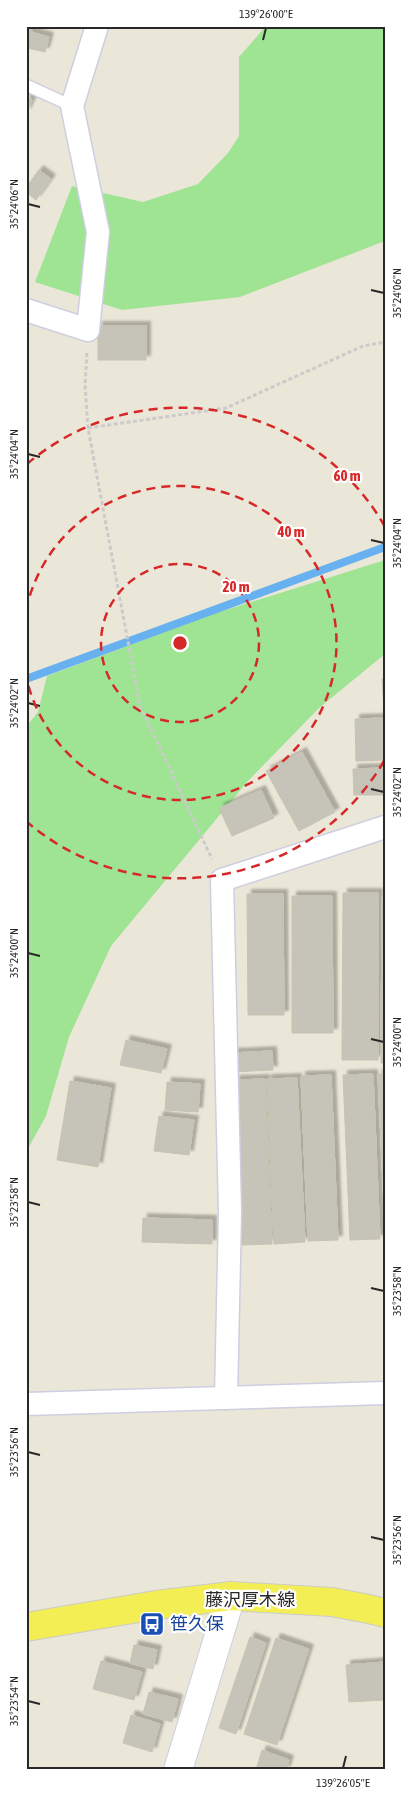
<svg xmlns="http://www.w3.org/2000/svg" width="411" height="1796" font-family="'Asap Condensed','Noto Sans JP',sans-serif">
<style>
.green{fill:#9ee493}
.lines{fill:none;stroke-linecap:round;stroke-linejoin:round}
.stream{stroke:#67b1f1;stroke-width:8}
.building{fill:#c6c3b8;stroke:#c6c3b2;filter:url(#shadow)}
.service-casing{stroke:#cecee1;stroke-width:14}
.minor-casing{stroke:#cecee1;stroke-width:25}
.tertiary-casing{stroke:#cecee1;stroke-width:30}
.primary-casing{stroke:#cbcbcb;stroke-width:30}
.path{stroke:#cbcbcb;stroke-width:3;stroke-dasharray:4 2.5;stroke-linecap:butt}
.service{stroke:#fff;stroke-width:11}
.minor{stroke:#fff;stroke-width:22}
.tertiary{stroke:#fff;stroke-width:28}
.primary{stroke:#f4ee55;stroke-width:28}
.ticks{fill:none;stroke:#282828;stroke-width:2}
.ring{fill:none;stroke:#d62828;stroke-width:2.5;stroke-dasharray:9 6}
.labels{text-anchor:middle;stroke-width:4.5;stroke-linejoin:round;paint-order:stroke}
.street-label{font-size:18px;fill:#282828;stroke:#fff}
.transit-label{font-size:18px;fill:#164399;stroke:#fff;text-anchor:start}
.centre{fill:#d62828;stroke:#fff;stroke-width:2.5}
.ring-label{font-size:15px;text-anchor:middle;font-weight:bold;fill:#d62828;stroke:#fff;stroke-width:4.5;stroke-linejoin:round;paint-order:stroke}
.neatline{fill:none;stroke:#282828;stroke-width:2}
.ticks-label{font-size:12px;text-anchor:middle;fill:#282828}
</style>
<defs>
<filter id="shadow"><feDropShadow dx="4.5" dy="-4.5" stdDeviation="1" flood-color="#0004"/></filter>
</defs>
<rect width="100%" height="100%" fill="#ebe7d8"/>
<g class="green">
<path d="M266 26H385V241L240 297 122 310 35 282 72 186 143 202 198 184 228 153 239 136V57Z"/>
<path d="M385 560V654L319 708 248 781 111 946 69 1037 46 1116 26 1152V727L38 712 47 676 213 614Z"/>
</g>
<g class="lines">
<path class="stream" d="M26 679 385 547"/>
</g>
<g class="building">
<path d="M26 29 32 30 31 32 49 37 45 52 28 48 26 54Z"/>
<path d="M26 97 32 100 26 113Z"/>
<path d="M39 170 51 179 36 200 26 192V188Z"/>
<rect x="98" y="326" width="48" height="34"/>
<path d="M382 679H385L384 708Z"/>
<path d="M385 718V760L356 761 355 719Z"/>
<path d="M302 752 335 812 299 831 266 771Z"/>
<path d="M385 768V795H354L353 769Z"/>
<path d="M261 790 274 818 232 836 219 808Z"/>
<path d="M343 893H378V1060H342Z"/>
<path d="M247 894H283L284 1015H248Z"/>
<path d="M292 896H332L333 1033H292Z"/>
<path d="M382 897H385V1063H381Z"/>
<path d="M126 1040 167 1049 161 1073 120 1065Z"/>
<path d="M272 1051 273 1070 232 1072 231 1053Z"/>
<path d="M373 1074 380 1239 350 1240 343 1075Z"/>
<path d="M378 1074H385V1227Z"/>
<path d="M331 1075 338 1240 308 1241 301 1076Z"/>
<path d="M297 1078 305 1242 274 1244 267 1079Z"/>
<path d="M265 1079 272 1244 242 1245 235 1080Z"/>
<path d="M70 1081 111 1088 98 1167 57 1160Z"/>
<path d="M167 1082 200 1084 198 1112 165 1110Z"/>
<path d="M159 1116 194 1120 189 1155 154 1151Z"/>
<path d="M143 1218 212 1220V1244L142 1242Z"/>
<path d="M250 1637 266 1643 236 1734 219 1728Z"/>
<path d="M276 1638 309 1649 277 1745 244 1734Z"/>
<path d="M134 1645 157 1650 153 1669 130 1663Z"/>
<path d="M101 1661 142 1672 134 1700 93 1689Z"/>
<path d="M385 1662V1700L349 1702 346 1665Z"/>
<path d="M149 1692 178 1699 172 1722 143 1714Z"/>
<path d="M131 1715 160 1724 152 1752 123 1743Z"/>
<path d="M262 1750 289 1760 286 1770H256Z"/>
</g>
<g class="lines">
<defs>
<path id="service" d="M26 85 72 106"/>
<g id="minor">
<path d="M26 310 88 330 98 232 72 106 97 26"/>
<path d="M226 1398 230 1212 222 880 385 827"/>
<path d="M26 1404 385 1393"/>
</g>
<path id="tertiary" d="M178 1770 231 1596"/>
<path id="primary" d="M26 1627 156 1605 231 1596 332 1602 369 1609 385 1613"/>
</defs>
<use href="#service" class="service-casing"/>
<use href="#minor" class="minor-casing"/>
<use href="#tertiary" class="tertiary-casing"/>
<use href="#primary" class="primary-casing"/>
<g class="path">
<path d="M87 353 85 385 88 428 140 706 212 859"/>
<path d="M88 428 226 408 363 346 385 342"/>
</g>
<use href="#service" class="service"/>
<use href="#minor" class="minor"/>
<use href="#tertiary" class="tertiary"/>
<use href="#primary" class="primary"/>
</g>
<path class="ticks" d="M263 40 266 28M28 204 40 207M371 290 384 293M28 454 40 457M371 540 384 543M28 703 40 706M371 789 384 792M28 953 40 956M371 1039 384 1042M28 1202 40 1205M371 1288 384 1291M28 1452 40 1455M371 1537 384 1540M28 1701 40 1704M343 1768 346 1756"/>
<g class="ring">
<circle cx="180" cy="643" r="79"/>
<path d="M26 610A157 157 0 1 1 26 676"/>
<path d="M384 761A236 236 0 0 1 27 822M27 464A236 236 0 0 1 384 525"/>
</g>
<defs>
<symbol id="bus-square" viewBox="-11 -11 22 22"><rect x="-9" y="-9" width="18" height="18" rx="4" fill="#1a4fb4" stroke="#fff"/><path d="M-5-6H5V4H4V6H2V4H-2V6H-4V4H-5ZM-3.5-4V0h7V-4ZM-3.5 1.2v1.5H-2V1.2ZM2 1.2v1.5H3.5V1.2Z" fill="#fff"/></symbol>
</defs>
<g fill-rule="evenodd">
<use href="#bus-square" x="138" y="1610" width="28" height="28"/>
</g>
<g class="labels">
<g class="street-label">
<text x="250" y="1606">藤沢厚木線</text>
</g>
<g class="transit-label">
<text x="170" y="1630">笹久保</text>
</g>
</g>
<circle cx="180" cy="643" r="8" class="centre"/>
<g class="ring-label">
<text x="347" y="481">60 m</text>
<text x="291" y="537">40 m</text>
<text x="236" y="592">20 m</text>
</g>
<rect width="411" height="1796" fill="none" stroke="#ffffff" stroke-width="55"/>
<rect x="28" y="28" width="356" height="1740" class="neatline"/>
<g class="ticks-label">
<text x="266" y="18">139°26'00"E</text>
<text transform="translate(14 204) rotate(-90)" y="4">35°24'06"N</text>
<text transform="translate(397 293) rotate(-90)" y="4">35°24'06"N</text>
<text transform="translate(14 454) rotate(-90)" y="4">35°24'04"N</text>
<text transform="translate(397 543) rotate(-90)" y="4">35°24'04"N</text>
<text transform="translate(14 703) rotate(-90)" y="4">35°24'02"N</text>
<text transform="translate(397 792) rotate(-90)" y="4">35°24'02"N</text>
<text transform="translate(14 953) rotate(-90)" y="4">35°24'00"N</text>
<text transform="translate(397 1042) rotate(-90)" y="4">35°24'00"N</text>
<text transform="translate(14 1202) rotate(-90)" y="4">35°23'58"N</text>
<text transform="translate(397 1291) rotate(-90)" y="4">35°23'58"N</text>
<text transform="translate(14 1452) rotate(-90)" y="4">35°23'56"N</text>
<text transform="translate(397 1540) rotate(-90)" y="4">35°23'56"N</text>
<text transform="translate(14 1701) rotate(-90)" y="4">35°23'54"N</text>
<text x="343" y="1787">139°26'05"E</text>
</g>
</svg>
